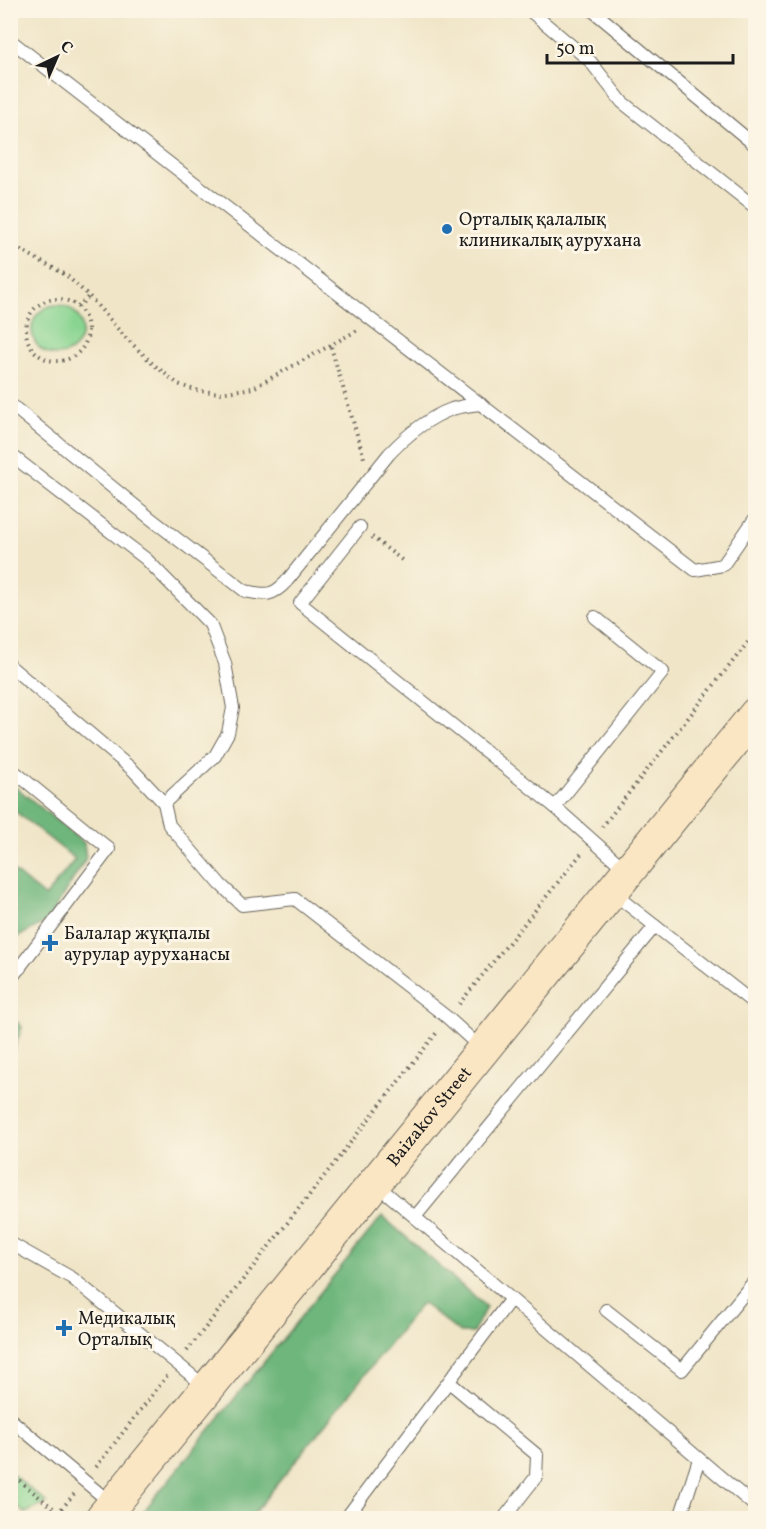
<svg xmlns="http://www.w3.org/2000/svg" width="766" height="1529" font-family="Vollkorn,serif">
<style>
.green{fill:#89d491;stroke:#527856;stroke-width:1.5}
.forest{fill:#6eb67b;stroke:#45694c;stroke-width:1.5}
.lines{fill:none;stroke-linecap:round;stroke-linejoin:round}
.lane-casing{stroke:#666258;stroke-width:14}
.secondary-casing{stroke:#666258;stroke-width:35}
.path{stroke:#666258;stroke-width:4;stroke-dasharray:1.5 4.5;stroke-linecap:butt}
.lane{stroke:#fff;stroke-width:12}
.secondary{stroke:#fbe6c4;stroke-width:33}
.poi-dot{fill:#1f6fb2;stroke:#fcf5e5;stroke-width:2}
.labels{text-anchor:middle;stroke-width:6;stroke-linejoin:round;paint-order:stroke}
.poi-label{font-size:18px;fill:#1c1c1c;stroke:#fcf5e5;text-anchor:start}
.street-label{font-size:18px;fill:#1c1c1c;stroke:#fcf5e5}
</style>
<rect width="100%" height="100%" fill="#fcf5e5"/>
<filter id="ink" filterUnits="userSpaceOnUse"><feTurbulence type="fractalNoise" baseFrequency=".0167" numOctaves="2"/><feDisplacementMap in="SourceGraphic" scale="12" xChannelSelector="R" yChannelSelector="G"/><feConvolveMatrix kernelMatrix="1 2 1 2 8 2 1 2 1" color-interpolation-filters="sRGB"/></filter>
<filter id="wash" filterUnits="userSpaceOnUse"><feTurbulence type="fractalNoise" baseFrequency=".008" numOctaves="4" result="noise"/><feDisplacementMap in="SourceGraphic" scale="24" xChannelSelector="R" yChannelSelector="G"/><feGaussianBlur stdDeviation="1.35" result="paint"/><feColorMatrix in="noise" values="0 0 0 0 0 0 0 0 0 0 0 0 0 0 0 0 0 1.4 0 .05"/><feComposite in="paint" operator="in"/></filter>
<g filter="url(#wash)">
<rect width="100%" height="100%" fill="#f0e5c7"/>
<g class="green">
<circle cx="57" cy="330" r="25"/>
<path d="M11 1473 47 1503 25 1513 11 1501Z"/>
</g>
<g class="forest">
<path d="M11 783 84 843 86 859 47 921 11 941V869L45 897 75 859 11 808Z"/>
<path d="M11 1016 22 1027 11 1058Z"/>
<path d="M382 1216 486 1307 473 1333H460L422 1303 250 1518H138Z"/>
</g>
</g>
<g filter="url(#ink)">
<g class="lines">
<defs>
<g id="lane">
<path d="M529 10 590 61 622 102 756 208"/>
<path d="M592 10 756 146"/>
<path d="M10 40 695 570 723 565 756 517"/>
<path d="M10 404 150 518 245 591C265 595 272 597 286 582L389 454C407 435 427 418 452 409 461 406 471 405 481 404"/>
<path d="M10 454 146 559 210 624 225 663 233 708 228 733 215 756 164 803"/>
<path d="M360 527 300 603 555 807 626 870"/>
<path d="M10 666 133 770 164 803 169 825 220 884 242 905 295 899 448 1018 482 1049"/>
<path d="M10 768 109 849 10 980"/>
<path d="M555 807 663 672 595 617"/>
<path d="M613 893 756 1005"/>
<path d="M10 960 20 968"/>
<path d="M377 1185 756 1507"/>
<path d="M415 1217 655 926"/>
<path d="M10 1243 72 1278 207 1388"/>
<path d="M606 1310 682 1370 756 1279"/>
<path d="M449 1382 537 1455 536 1477 504 1518"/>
<path d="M10 1419 112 1504"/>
<path d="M346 1518 510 1300"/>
<path d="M680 1518 699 1459"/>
</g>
<g id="secondary">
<path id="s1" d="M102 1518 756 714"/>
</g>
</defs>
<use href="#lane" class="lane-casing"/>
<use href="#secondary" class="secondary-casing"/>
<g class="path">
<path d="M10 244 66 275 89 296 125 337 153 364 178 384 194 390 220 393 253 388 358 330"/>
<circle cx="57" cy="330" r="31"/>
<path d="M78 307 89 296"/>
<path d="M331 347 364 458"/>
<path d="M372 537 403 561"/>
<path d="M602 827 756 632"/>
<path d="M459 1004 581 854"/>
<path d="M187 1351 438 1031"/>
<path d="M96 1467 167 1376"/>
<path d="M10 1473 59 1513"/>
<path d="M54 1518 74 1494"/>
</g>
<use href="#lane" class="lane"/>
<use href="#secondary" class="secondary"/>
</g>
</g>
<g class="poi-dot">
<circle cx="447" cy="229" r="6"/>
<path d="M47 934h6v6h6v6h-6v6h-6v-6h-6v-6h6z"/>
<path d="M61 1319h6v6h6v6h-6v6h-6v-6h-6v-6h6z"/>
</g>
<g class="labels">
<g class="poi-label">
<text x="459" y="225">Орталық қалалық<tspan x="459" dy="21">клиникалық аурухана</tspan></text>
<text x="64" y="939">Балалар жұқпалы<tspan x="64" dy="21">аурулар ауруханасы</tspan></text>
<text x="78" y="1324">Медикалық<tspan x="78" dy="21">Орталық</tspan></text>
</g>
<g class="street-label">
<text dy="6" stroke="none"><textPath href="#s1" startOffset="518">Baizakov Street</textPath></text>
</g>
</g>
<rect width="766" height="1529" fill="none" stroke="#fcf5e5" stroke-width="36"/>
<g transform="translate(57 57) rotate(44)" stroke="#fcf5e5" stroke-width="4.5" paint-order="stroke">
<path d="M0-4.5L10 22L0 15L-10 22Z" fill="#1c1c1c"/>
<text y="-9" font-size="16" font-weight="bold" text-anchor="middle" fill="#1c1c1c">С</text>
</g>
<path d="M547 54v9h186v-9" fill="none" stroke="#1c1c1c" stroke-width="3"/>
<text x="556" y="54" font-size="18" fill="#1c1c1c" stroke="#fcf5e5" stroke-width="4.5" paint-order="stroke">50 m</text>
</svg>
